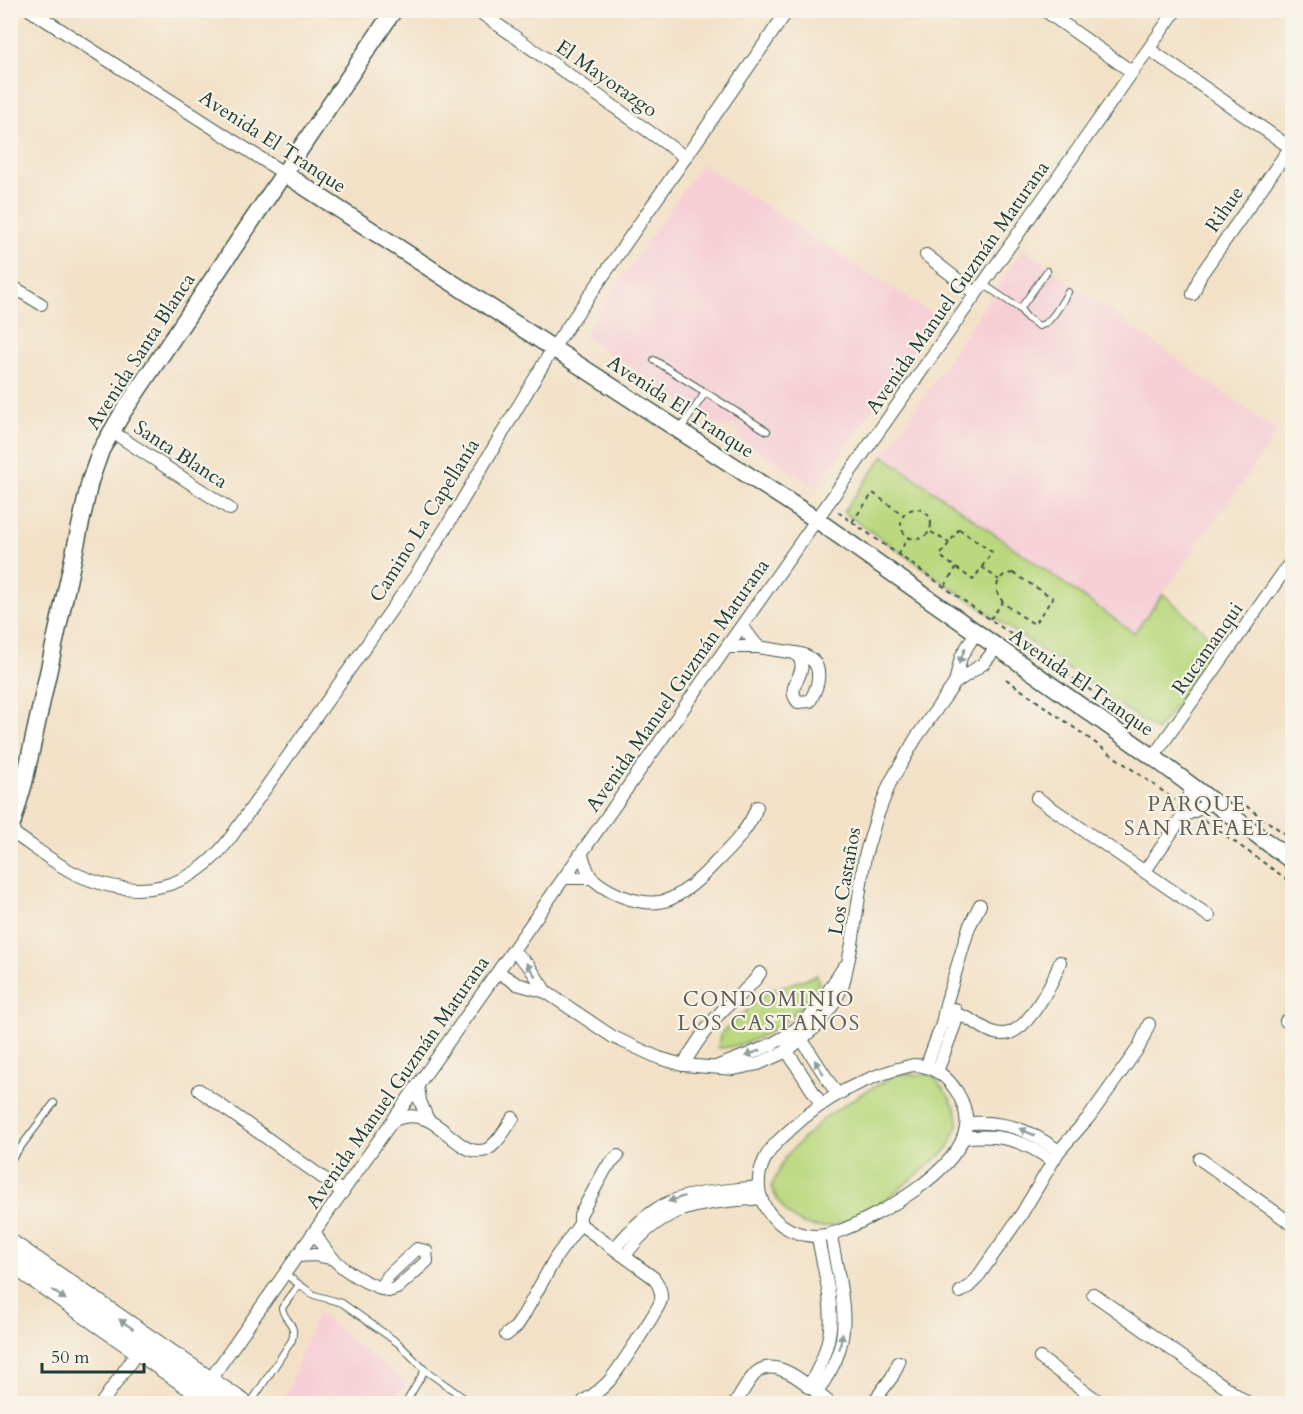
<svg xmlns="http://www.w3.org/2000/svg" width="1303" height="1414" font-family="Cardo,serif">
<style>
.built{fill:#f6cfd6}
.green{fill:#bad87e;stroke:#6c8a59;stroke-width:1.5}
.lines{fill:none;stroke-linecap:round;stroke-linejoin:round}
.lane-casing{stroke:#3f564a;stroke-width:8}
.street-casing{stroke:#3f564a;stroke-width:14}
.secondary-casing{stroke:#3f564a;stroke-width:19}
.primary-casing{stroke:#3f564a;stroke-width:20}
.path{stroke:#3f564a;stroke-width:2;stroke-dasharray:4.5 4.5;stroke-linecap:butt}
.lane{stroke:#fff;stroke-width:6}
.street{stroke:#fff;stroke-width:12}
.secondary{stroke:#fff;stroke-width:16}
.primary{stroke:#fff;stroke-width:18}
.oneway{fill:#8f9e9a}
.labels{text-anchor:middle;stroke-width:4.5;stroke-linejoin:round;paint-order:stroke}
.street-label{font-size:20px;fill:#1f3d34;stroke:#f7f3e8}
.neighbourhood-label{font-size:21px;letter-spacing:1.5px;fill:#635e56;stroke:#f7f3e8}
</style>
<rect width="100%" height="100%" fill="#f7f3e8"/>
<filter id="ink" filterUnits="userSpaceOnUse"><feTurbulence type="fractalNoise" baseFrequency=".0167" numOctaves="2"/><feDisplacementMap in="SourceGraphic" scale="12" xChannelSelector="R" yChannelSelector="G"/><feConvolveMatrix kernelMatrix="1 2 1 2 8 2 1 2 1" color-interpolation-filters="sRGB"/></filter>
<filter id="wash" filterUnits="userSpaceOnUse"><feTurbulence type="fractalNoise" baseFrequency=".008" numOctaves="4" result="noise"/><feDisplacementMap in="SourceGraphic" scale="24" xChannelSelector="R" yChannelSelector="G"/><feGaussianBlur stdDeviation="1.35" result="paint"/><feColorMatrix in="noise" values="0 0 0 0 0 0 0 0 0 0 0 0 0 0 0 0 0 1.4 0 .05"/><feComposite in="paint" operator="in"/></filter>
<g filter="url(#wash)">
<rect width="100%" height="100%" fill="#f3e1c7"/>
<g class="built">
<path d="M701 164 937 317 817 488 737 437 740 432 732 426 729 430 722 425 720 427 702 415V409L695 404 690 408 585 337V333L592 322Z"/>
<path d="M1023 248 1278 432 1134 634 884 456Z"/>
<path d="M317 1313 406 1382 393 1403 286 1404 283 1402Z"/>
</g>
<g class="green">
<path d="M884 456 1134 633 1163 594 1219 645 1157 731 843 512Z"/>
<path d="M817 975 819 983C809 995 800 1009 788 1019 770 1034 741 1048 718 1048L722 1032 769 991Z"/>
<path d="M898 1074 932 1075C943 1089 962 1108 957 1127 955 1133 951 1143 948 1148 943 1155 933 1161 927 1166 900 1189 853 1230 816 1227 792 1225 780 1207 771 1187L786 1156 824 1118 863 1093Z"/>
</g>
</g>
<g filter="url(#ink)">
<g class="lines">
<defs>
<g id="lane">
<path d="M983 284 1020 309 1027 318 1039 326C1052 323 1061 303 1068 292"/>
<path d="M1020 309 1047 271"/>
<path d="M654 360 767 431"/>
<path d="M680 430 705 393"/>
<path d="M10 1161 54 1103"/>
<path d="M285 1274 314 1295 342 1303 398 1343 425 1370 472 1404"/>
<path d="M250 1404 292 1340C297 1322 284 1322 282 1308L299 1285"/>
<path d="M405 1404 425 1370"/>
</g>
<g id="street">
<path d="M30 10 285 174"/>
<path d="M477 10 685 157"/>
<path d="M1044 10 1132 72"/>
<path d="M1149 49 1291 148"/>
<path d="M926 255 976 294"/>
<path d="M10 285 41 304"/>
<path d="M1193 294 1200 276 1292 145"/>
<path d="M111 431 230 509"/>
<path d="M742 626 758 647"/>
<path d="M727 647H758L795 653"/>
<path d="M795 653C824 657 822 680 810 701L798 702C782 684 815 672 795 653Z"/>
<path d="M955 683 961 657 976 632"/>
<path d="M1153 757 1292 560"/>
<path d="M1037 798 1209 916"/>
<path d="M1183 816 1212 803"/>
<path d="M10 831C32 845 53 863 76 874 137 902 192 891 231 837L416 575 450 521 553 348 788 10"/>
<path d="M581 854C585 861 587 874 593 879 611 895 646 909 670 899 686 892 704 875 716 862 733 845 749 829 757 807"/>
<path d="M1145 871 1183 816 1191 787"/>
<path d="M564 878H591"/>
<path d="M513 951 529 966 546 992 613 1037 659 1058 683 1065 734 1069 758 1064 787 1051 818 1025 832 1006 843 985 852 944 865 856 876 819 890 783 916 738 955 683 984 663 997 647"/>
<path d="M498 972 517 984 546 992"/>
<path d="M1286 1021 1292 1025"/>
<path d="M942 1024 946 1004 969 927 980 905"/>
<path d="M796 1037 802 1040 837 1094"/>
<path d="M788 1044 787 1051 821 1104"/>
<path d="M683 1065C695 1045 707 1026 723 1010 735 997 750 989 760 973"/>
<path d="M913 1065C932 1065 947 1076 957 1092 963 1102 968 1115 966 1127 960 1172 875 1218 837 1232 793 1249 742 1207 764 1161 769 1149 780 1139 790 1130 825 1097 865 1076 913 1065Z"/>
<path d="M718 1066C753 1053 787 1042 812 1014 824 999 833 983 844 967"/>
<path d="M926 1067 942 1024 952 1015C968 1013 980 1029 995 1033 1002 1035 1010 1034 1017 1029 1032 1020 1055 979 1060 962"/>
<path d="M937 1072 955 1024V1009"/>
<path d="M418 1086 420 1101 428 1120"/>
<path d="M199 1090 343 1192"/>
<path d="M394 1120C438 1101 455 1160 486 1150 497 1145 506 1128 513 1118"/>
<path d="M967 1123C1006 1121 1028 1129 1059 1151"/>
<path d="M963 1138C997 1133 1025 1140 1052 1161"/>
<path d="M1200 1159 1292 1224"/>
<path d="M580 1224 654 1278C659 1285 662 1292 661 1300 659 1309 618 1370 610 1380 602 1389 594 1395 584 1401"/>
<path d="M315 1232C328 1262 357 1281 389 1291L397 1288 427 1261 426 1251 417 1249 388 1276 381 1289"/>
<path d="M615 1248C662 1190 690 1195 758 1187"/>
<path d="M297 1256 315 1255 331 1258"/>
<path d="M625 1256C662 1202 702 1204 761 1198"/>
<path d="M960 1292 968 1287 977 1278 1021 1215 1059 1151 1089 1117 1139 1047 1149 1024"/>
<path d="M1093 1294 1249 1404"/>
<path d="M506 1335 516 1327 522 1318 556 1257 580 1224V1215L606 1168 618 1156"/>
<path d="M1040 1358 1102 1404"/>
<path d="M209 1381 1176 10"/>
<path d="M808 1387C844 1328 829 1300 818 1237"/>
<path d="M817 1393C826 1378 836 1364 840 1347 850 1314 836 1268 831 1235"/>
<path d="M101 1404 138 1351"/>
<path d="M735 1404C742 1393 748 1380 757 1372 779 1355 814 1391 831 1404"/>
<path d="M872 1404 892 1377 899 1362"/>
</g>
<g id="secondary">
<path d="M285 174 817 520 1153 757 1292 861"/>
<path d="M10 831 24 783 90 481 101 450 123 412 394 10"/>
</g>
<g id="primary">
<path d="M10 1243 244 1404"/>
<path d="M10 1262 215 1404"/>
</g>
</defs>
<use href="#lane" class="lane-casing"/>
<use href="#street" class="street-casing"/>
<use href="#secondary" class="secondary-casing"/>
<use href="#primary" class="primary-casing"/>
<g class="path">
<circle cx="916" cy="524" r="15"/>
<path d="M838 512 1154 735"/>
<path d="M852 522 873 493 903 515"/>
<path d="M959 529 992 552 973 580 940 556Z"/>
<path d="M931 532 949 543"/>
<path d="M898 554 909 537"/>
<path d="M982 567 999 580"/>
<path d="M1013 573 1053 598 1034 624C1022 615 990 601 998 583 1001 575 1006 574 1013 573Z"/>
<path d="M945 586 956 568"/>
<path d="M990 619 1003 602"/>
<path d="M1006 679 1175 800"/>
<path d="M1246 806 1292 839"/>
<path d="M1204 820 1292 883"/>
</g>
<use href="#lane" class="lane"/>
<use href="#street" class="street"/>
<use href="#secondary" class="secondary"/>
<use href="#primary" class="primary"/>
</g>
<defs><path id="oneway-solid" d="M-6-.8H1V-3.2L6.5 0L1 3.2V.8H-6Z" transform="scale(1.5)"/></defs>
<g class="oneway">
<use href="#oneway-solid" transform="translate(962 656) rotate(111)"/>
<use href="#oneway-solid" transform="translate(531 970) rotate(-126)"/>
<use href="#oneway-solid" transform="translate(753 1053) rotate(159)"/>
<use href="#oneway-solid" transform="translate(819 1067) rotate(-123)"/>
<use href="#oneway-solid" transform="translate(1027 1132) rotate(-156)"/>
<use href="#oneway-solid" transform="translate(676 1199) rotate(162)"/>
<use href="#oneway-solid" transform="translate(59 1295) rotate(35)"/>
<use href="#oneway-solid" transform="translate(126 1324) rotate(-145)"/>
<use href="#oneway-solid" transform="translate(841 1341) rotate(-79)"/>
</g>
</g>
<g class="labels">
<g class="street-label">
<text transform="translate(607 78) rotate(35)" y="7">El Mayorazgo</text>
<text transform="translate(273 141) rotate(33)" y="7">Avenida El Tranque</text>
<text transform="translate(1224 209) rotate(-55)" y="7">Rihue</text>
<text transform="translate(957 287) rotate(-55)" y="7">Avenida Manuel Guzmán Maturana</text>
<text transform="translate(140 351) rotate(-57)" y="7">Avenida Santa Blanca</text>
<text transform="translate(681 406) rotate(33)" y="7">Avenida El Tranque</text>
<text transform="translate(181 454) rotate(33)" y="7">Santa Blanca</text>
<text transform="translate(424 520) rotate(-58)" y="7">Camino La Capellanía</text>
<text transform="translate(1207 648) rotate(-55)" y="7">Rucamanqui</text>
<text transform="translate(1082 682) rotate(35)" y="7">Avenida El Tranque</text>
<text transform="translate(677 685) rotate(-55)" y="7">Avenida Manuel Guzmán Maturana</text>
<text transform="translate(844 881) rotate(-80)" y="7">Los Castaños</text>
<text transform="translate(397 1082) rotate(-55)" y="7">Avenida Manuel Guzmán Maturana</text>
</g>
<g class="neighbourhood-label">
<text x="1197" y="811">PARQUE<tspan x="1197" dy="24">SAN RAFAEL</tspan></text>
<text x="769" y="1006">CONDOMINIO<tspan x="769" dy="24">LOS CASTAÑOS</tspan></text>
</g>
</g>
<rect width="1303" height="1414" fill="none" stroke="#f7f3e8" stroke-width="36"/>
<path d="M42 1363v9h102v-9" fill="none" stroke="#1f3d34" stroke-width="3"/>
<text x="51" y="1363" font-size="18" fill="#1f3d34" stroke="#f7f3e8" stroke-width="4.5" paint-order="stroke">50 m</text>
</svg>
